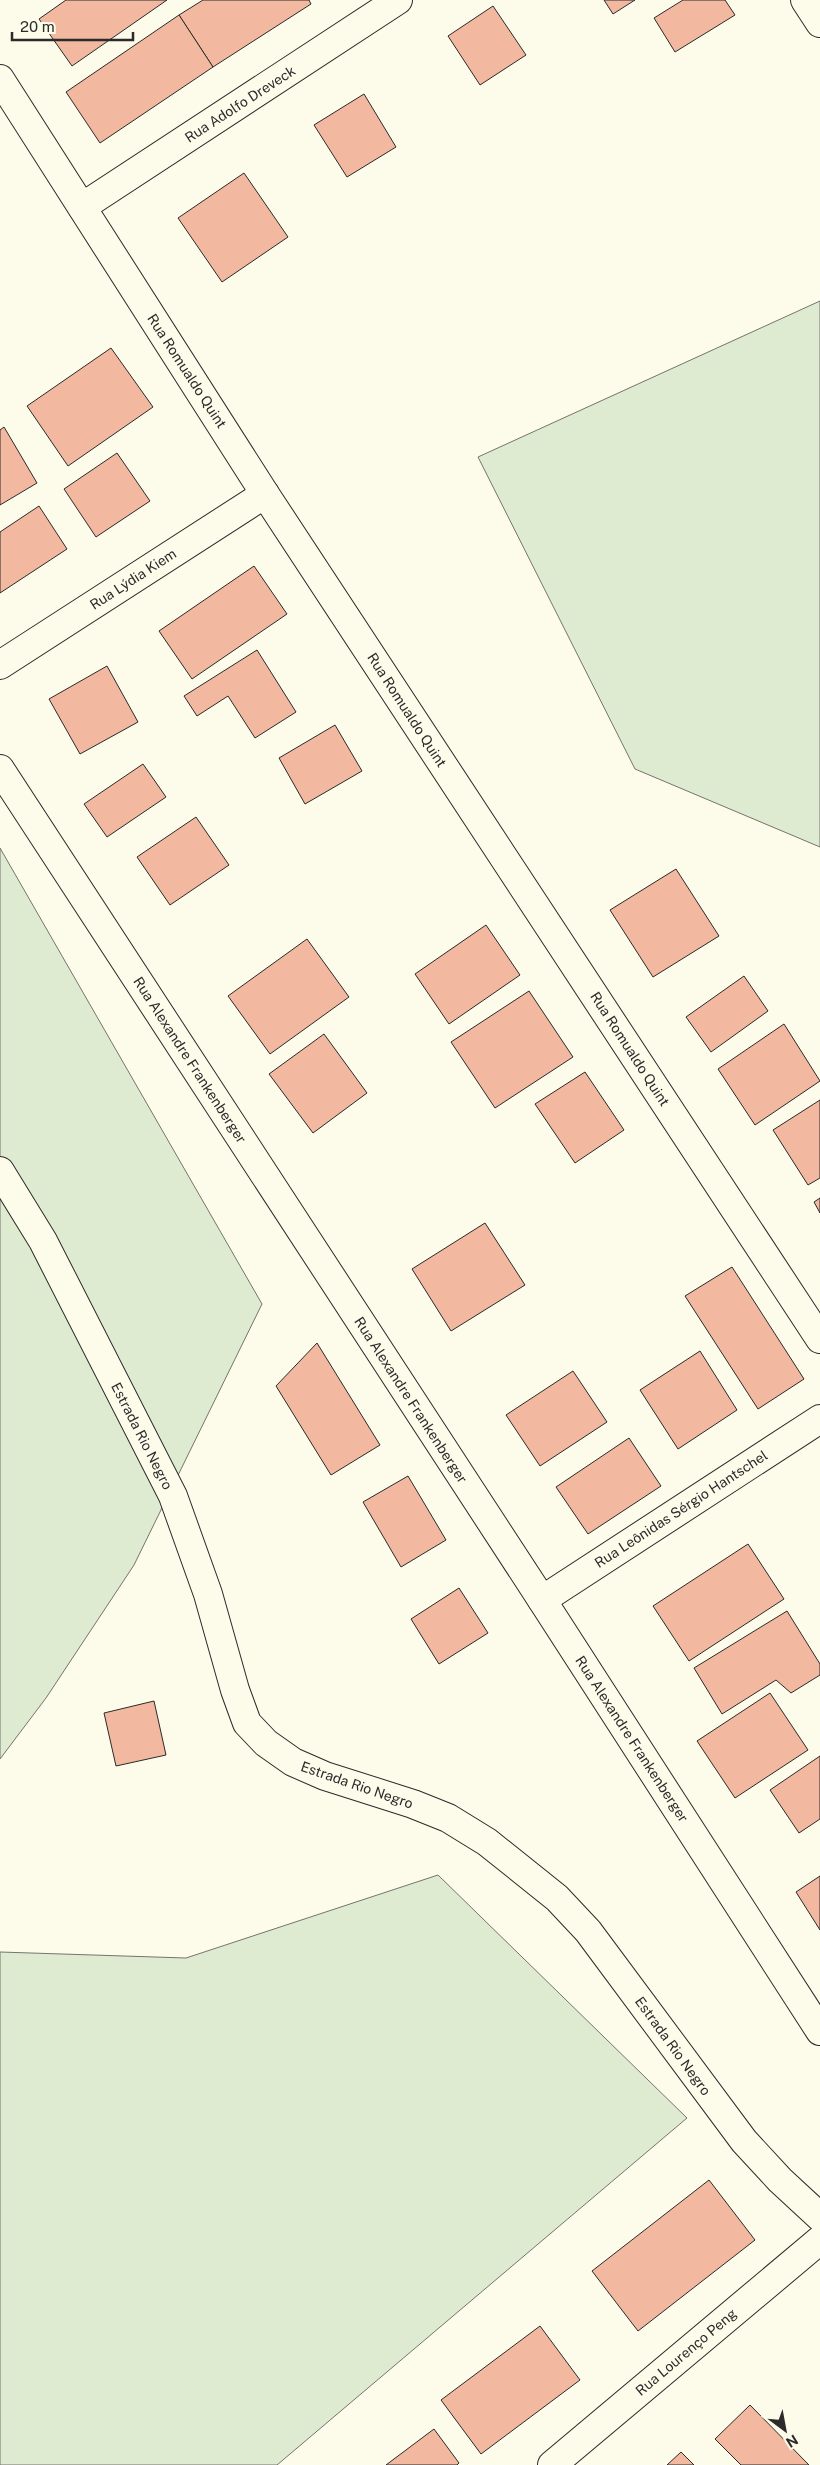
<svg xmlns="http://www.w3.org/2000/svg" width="820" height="2465" font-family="'Public Sans',sans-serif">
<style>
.green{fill:#deebd1;stroke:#74746e}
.building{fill:#f2b8a0;stroke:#2b2b2b}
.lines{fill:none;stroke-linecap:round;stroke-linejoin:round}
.street-casing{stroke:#2b2b2b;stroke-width:30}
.secondary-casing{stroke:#2b2b2b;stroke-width:30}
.street{stroke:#fdfbea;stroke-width:28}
.secondary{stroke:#fdfbea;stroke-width:28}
.labels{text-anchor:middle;stroke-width:4;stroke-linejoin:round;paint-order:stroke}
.street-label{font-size:14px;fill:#2b2b2b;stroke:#fdfbea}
</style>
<rect width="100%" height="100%" fill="#fdfbea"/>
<g class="green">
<path d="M820 301V847L635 769 478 457Z"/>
<path d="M0 848 262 1304 134 1565 46 1698 0 1759Z"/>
<path d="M438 1875 687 2118 277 2465H0V1952L186 1958Z"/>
</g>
<g class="building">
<path d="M66 0H167L72 66 39 19Z"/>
<path d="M203 0H309L311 4 213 67 179 15Z"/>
<path d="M604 0H635L613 14Z"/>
<path d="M683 0H725L735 15 675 52 654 18Z"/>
<path d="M493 6 526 55 480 85 448 36Z"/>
<path d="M179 15 213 67 100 143 66 92Z"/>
<path d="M364 94 396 147 347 177 314 125Z"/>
<path d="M244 173 288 237 222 282 178 218Z"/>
<path d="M111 348 153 407 68 466 27 406Z"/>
<path d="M4 427 37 483 0 505V430Z"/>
<path d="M117 453 150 501 96 537 64 489Z"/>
<path d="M39 506 67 549 0 593V532Z"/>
<path d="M254 566 287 614 192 679 159 631Z"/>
<path d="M257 650 296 712 255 738 228 696 197 716 184 696Z"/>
<path d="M107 666 138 722 80 754 49 699Z"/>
<path d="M335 725 362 771 305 804 279 758Z"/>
<path d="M143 764 166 797 107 837 84 804Z"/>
<path d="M196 817 229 865 170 905 137 857Z"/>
<path d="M676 869 719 936 653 977 610 910Z"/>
<path d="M486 925 520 975 449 1024 415 974Z"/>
<path d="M307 939 349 997 270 1054 228 996Z"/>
<path d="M744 976 768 1011 711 1052 686 1017Z"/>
<path d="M529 991 573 1057 495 1108 451 1042Z"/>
<path d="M784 1024 820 1081 755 1125 718 1069Z"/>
<path d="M324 1034 367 1093 313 1133 269 1074Z"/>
<path d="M585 1072 624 1130 575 1163 535 1104Z"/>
<path d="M820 1100V1178L808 1185 773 1130Z"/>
<path d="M820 1198V1213L814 1202Z"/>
<path d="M485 1223 525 1285 451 1331 412 1269Z"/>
<path d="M732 1267 804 1379 758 1409 685 1296Z"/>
<path d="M317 1343 380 1445 331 1475 276 1386Z"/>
<path d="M700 1351 737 1410 678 1449 640 1390Z"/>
<path d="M573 1371 607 1422 540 1466 506 1415Z"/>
<path d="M629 1438 661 1486 588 1534 556 1487Z"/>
<path d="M408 1476 446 1540 401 1567 363 1502Z"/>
<path d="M748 1544 784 1599 689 1661 653 1606Z"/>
<path d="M459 1588 488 1633 439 1664 411 1619Z"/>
<path d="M787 1611 820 1664V1675L791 1693 776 1680 722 1714 694 1668Z"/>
<path d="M770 1693 808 1750 735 1798 697 1741Z"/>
<path d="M154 1701 166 1755 116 1766 104 1713Z"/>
<path d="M820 1756V1819L799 1833 770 1790Z"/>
<path d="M820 1876V1930L796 1892Z"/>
<path d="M709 2180 755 2240 638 2331 592 2271Z"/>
<path d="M540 2326 580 2380 481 2454 441 2400Z"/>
<path d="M750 2405 809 2465H741L715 2439Z"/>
<path d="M434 2429 459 2463 457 2465H386Z"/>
<path d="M681 2452 694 2465H667Z"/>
</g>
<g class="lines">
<defs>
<g id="street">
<path d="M805 0 820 23"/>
<path d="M0 79 265 494 820 1339"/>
<path d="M82 207 398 0"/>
<path d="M0 665 265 494"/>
<path d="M0 1171 43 1241 173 1496 208 1594 235 1690 247 1723 266 1743 293 1762 325 1776 413 1804 448 1818 487 1842 557 1898 588 1931 744 2141 780 2180 820 2217"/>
<path d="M542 1600 820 1419"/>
<path d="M552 2465 820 2240"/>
</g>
<path id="secondary" d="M0 769 542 1600 820 2031"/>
</defs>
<use href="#street" class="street-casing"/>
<use href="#secondary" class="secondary-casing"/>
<use href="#street" class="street"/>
<use href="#secondary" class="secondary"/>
</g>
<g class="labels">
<g class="street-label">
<text transform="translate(240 104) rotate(-33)" y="5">Rua Adolfo Dreveck</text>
<text transform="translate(187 371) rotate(57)" y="5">Rua Romualdo Quint</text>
<text transform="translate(133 579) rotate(-33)" y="5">Rua Lýdia Kiem</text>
<text transform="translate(407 710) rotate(57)" y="5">Rua Romualdo Quint</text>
<text transform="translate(630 1049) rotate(57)" y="5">Rua Romualdo Quint</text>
<text transform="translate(190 1060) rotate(57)" y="5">Rua Alexandre Frankenberger</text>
<text transform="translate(411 1400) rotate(57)" y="5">Rua Alexandre Frankenberger</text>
<text transform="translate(142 1436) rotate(63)" y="5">Estrada Rio Negro</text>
<text transform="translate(681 1509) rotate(-33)" y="5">Rua Leônidas Sérgio Hantschel</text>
<text transform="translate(632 1739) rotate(57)" y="5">Rua Alexandre Frankenberger</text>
<text transform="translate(357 1785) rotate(19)" y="5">Estrada Rio Negro</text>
<text transform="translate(673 2046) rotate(54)" y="5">Estrada Rio Negro</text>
<text transform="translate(686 2352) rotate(-40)" y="5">Rua Lourenço Peng</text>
</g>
</g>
<g transform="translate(785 2430) rotate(148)" stroke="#fdfbea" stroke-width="4" paint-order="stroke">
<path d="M0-4L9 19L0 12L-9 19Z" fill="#2b2b2b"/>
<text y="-8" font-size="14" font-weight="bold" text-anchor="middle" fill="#2b2b2b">N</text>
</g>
<path d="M12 32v8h121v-8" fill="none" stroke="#2b2b2b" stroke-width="2.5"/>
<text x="20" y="32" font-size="15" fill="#2b2b2b" stroke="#fdfbea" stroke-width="4" paint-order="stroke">20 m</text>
</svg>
